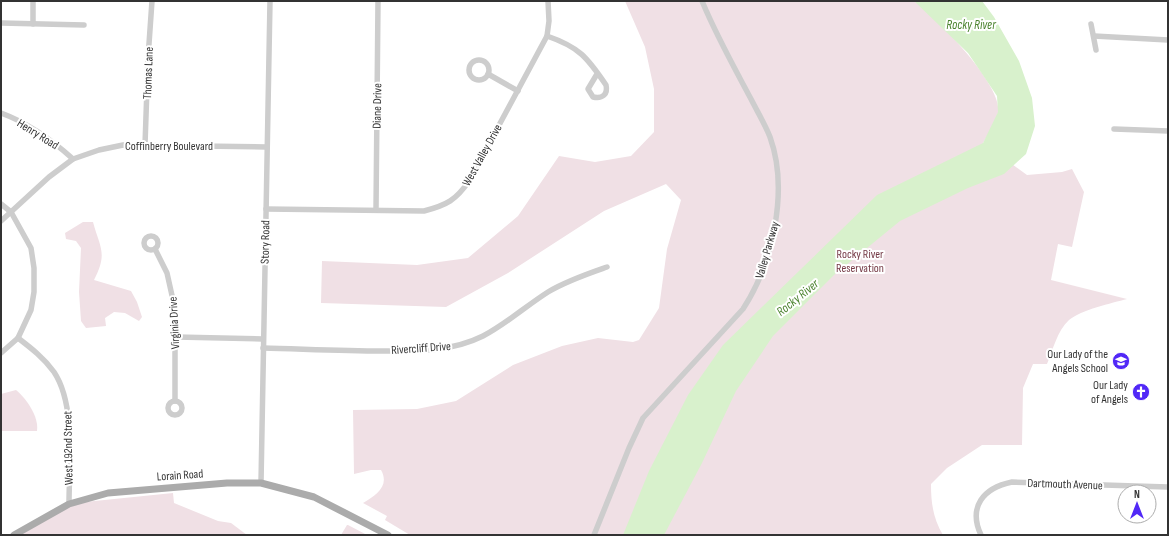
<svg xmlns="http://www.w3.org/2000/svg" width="1169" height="536" font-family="'Sofia Sans Condensed',sans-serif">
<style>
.green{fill:#f0e0e5}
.water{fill:#d8f1cc}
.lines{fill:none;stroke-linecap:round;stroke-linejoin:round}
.minor{stroke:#cdcdcd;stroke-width:5.5}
.major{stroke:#ababab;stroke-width:7}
.labels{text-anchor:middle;stroke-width:4;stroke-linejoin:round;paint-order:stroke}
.street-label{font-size:12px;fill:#333;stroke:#fff}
.park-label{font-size:12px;fill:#753a46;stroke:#fff}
.poi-label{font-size:12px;fill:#333;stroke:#fff;text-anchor:end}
.water-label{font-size:13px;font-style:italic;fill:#4b832f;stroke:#fff}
</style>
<rect width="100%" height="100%" fill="#fff"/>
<g class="green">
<path d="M625 1H914C935 16 1004 86 998 113 995 123 988 134 983 143L1027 175 1062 172 1072 169 1084 192 1072 247 1058 244 1051 280 1127 299C1112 303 1081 310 1069 320 1057 331 1053 350 1047 364H1033L1023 388 1022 445H982L947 468 931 484C931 503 933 518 943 535H410L385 520 387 516 363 503C376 495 390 486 381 470H371L354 474 353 410 417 409 456 401 513 365 562 346 598 338 633 342 639 340 659 308 667 249 681 200 666 184 604 211 508 273 446 307 321 303 322 261 417 265 468 258 518 216 559 156 595 162 631 156 654 132V89L645 47Z"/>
<path d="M83 222H93C100 248 108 253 94 280L131 291 137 302 142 317 139 321 125 313 114 312 105 318 106 326 86 328 81 321 79 292 81 248 76 241 66 239 65 233Z"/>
<path d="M16 390C27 399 39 417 37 431H1V394Z"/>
<path d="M173 493 174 503 218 521 231 523 247 535H18L75 503Z"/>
<path d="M347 525H348L367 535H341Z"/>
</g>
<path class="water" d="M914 1H982L994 17 1019 61 1032 98 1035 126 1026 154 1004 174 968 188 900 221 834 275 773 336 736 391 702 463 664 535H623L649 471 688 395 723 345 877 195 983 143 998 112 997 96 968 53Z"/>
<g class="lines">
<g class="minor">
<path d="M1 23 84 25"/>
<path d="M33 24V1"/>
<path d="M1091 24 1096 50"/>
<path d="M547 36C579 47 587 57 606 85 608 94 603 99 593 97L588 89 597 74"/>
<path d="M1094 36 1168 40"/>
<circle cx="479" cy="70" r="10"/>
<path d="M488 74 518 91"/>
<path d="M1 113C28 123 52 140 73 159"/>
<path d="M1114 129 1168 131"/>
<path d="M145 145 148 58 152 1"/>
<path d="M1 204 11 212 31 248 34 268V292L31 310 18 338 1 353"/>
<path d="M266 209 424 211C447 205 456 200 469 181L547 36 549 21 548 1"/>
<path d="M376 210 378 1"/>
<path d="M1 221 49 177 73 159 99 150 123 145 266 147"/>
<circle cx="151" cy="243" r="7"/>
<path d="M155 249 167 273 175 309V401"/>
<path d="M176 337 263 339"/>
<path d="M18 338C31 348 44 358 54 372 76 405 69 465 69 504"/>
<path d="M263 348C303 349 342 351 382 351 416 351 451 352 483 336 506 324 526 306 548 292 566 281 587 274 607 267"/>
<circle cx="175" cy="408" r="7"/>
<path d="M261 483 270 1"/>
<path d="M594 535 629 448 643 418 743 309C773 263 789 190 770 137 765 124 757 111 751 99 734 67 716 35 702 1"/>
<path d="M981 535C968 507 983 488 1012 482L1168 487"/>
</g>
<path class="major" d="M14 535 69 504 108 493 227 483H261L314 497 388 535"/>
</g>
<defs>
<symbol id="school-disc" viewBox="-11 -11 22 22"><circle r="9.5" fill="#5128f7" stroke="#fff"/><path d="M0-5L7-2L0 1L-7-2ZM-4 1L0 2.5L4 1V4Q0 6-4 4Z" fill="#fff"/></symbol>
<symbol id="church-disc" viewBox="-11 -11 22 22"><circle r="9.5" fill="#5128f7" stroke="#fff"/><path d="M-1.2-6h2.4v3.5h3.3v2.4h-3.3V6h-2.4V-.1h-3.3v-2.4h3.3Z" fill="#fff"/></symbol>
</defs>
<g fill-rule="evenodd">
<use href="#school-disc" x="1111" y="351" width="20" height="20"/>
<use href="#church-disc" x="1131" y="382" width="20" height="20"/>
</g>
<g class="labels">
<g class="street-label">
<text transform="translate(148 73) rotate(-88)" y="4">Thomas Lane</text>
<text transform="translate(377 106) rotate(-89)" y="4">Diane Drive</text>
<text transform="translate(38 134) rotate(32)" y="4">Henry Road</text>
<text x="169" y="150">Coffinberry Boulevard</text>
<text transform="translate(482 155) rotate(-61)" y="4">West Valley Drive</text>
<text transform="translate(265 242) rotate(-89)" y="4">Story Road</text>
<text transform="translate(767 250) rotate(-74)" y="4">Valley Parkway</text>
<text transform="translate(174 323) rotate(-93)" y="4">Virginia Drive</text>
<text transform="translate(421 348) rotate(-4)" y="4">Rivercliff Drive</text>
<text transform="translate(68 448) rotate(-91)" y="4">West 192nd Street</text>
<text transform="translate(180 475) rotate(-4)" y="4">Lorain Road</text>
<text transform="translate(1065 484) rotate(2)" y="4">Dartmouth Avenue</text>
</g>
<g class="park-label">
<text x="860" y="258">Rocky River<tspan x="860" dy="14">Reservation</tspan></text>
</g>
<g class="poi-label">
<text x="1108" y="358">Our Lady of the<tspan x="1108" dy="14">Angels School</tspan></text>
<text x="1128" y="389">Our Lady<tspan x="1128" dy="14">of Angels</tspan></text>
</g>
<g class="water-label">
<text x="971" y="29">Rocky River</text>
<text transform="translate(797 297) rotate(-39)" y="5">Rocky River</text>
</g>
</g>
<rect width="1169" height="536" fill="none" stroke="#333333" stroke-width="4"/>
<g transform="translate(1137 504)"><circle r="19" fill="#ffffff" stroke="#adadad"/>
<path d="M0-3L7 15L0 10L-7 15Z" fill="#5128f7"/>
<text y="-6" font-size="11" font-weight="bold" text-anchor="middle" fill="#333333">N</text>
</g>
</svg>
